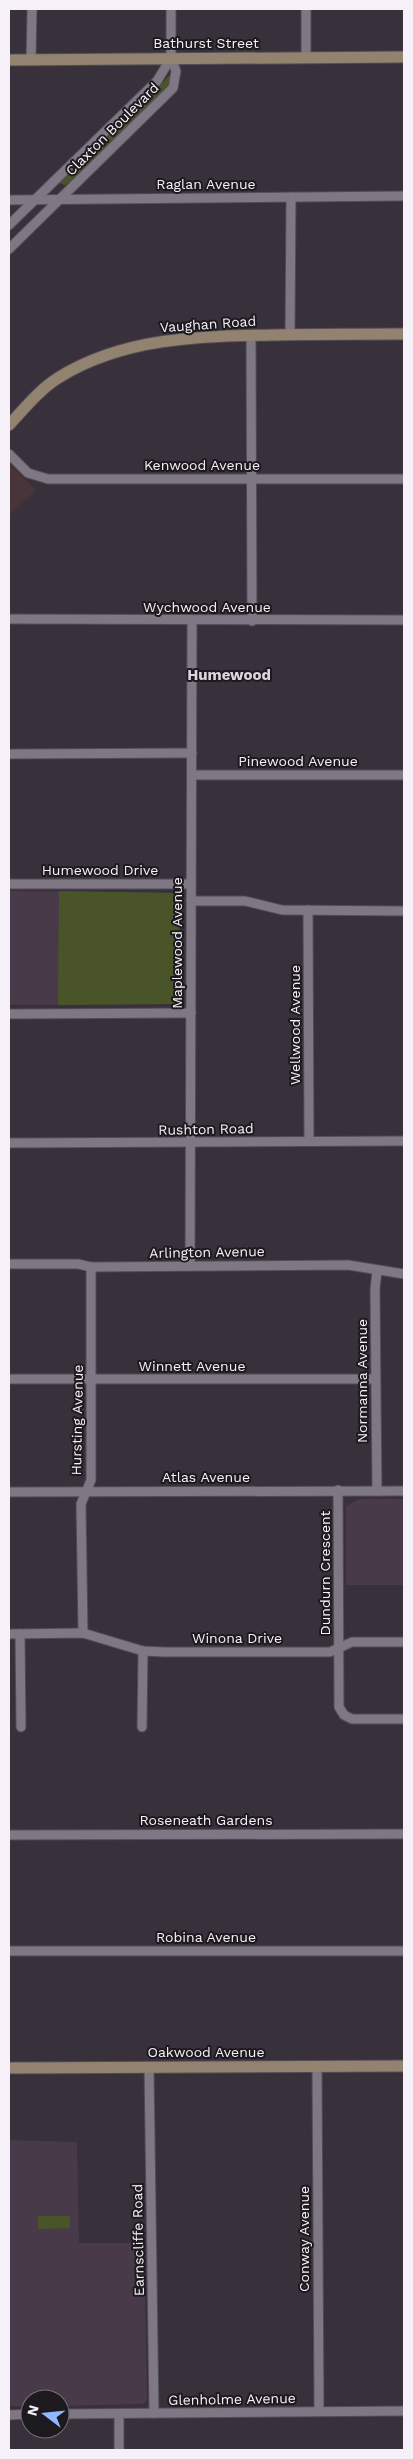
<svg xmlns="http://www.w3.org/2000/svg" width="413" height="2459" font-family="'Work Sans',sans-serif">
<style>
.commercial{fill:#493539}
.education{fill:#483a48}
.green{fill:#4a5429}
.lines{fill:none;stroke-linecap:round;stroke-linejoin:round}
.street-casing{stroke:#534c55;stroke-width:11}
.secondary-casing{stroke:#534c55;stroke-width:13}
.street{stroke:#7f7783;stroke-width:9}
.secondary{stroke:#91836f;stroke-width:11}
.labels{text-anchor:middle;stroke-width:4;stroke-linejoin:round;paint-order:stroke}
.street-label{font-size:14px;fill:#f6f1f8;stroke:#1d1a1f}
.neighbourhood-label{font-size:15px;font-weight:bold;fill:#ddd4e1;stroke:#1d1a1f}
</style>
<rect width="100%" height="100%" fill="#38303b"/>
<path class="commercial" d="M9 464 36 490 9 515Z"/>
<g class="education">
<path d="M9 891 179 893 180 1004 9 1005Z"/>
<path d="M359 1499H404V1585H346V1506Z"/>
<path d="M9 2140 77 2142 79 2243H144L147 2400 144 2404 60 2406V2399H30V2406H9Z"/>
</g>
<g class="green">
<path d="M170 75 171 85 72 182 71 181 65 185 59 183Z"/>
<path d="M59 891 179 893 180 1004 58 1005Z"/>
<path d="M38 2216H70V2228L38 2229Z"/>
</g>
<g class="lines">
<defs>
<g id="street">
<path d="M306 9V58"/>
<path d="M31 59 32 9"/>
<path d="M9 200 404 196"/>
<path d="M9 225 157 81 171 58"/>
<path d="M9 249 173 88 176 71 171 58V9"/>
<path d="M290 334 291 197"/>
<path d="M251 336 252 621"/>
<path d="M9 454 28 473 48 479H404"/>
<path d="M9 619 404 620"/>
<path d="M9 754 192 753"/>
<path d="M192 775H404"/>
<path d="M9 884H191"/>
<path d="M191 901H245L282 910 404 911"/>
<path d="M308 910 309 1141"/>
<path d="M9 1014 191 1013"/>
<path d="M9 1143 404 1141"/>
<path d="M9 1264H78L91 1267 348 1265 404 1274"/>
<path d="M190 1266 192 621"/>
<path d="M9 1379H375"/>
<path d="M338 1490 339 1707 344 1715 352 1719H404"/>
<path d="M377 1491 375 1289 377 1271"/>
<path d="M9 1492 404 1491"/>
<path d="M83 1633 81 1504 91 1480V1267"/>
<path d="M9 1634 83 1633 143 1651 164 1652H330L352 1642H404"/>
<path d="M20 1634 21 1727"/>
<path d="M142 1727 143 1651"/>
<path d="M9 1835 404 1834"/>
<path d="M9 1951H404"/>
<path d="M149 2067 154 2413"/>
<path d="M317 2067 319 2411"/>
<path d="M60 2414 404 2411"/>
<path d="M119 2414V2450"/>
<path d="M9 2415 30 2414"/>
</g>
<g id="secondary">
<path d="M9 60 404 57"/>
<path d="M9 425C24 409 39 390 58 378 123 337 202 336 275 335 318 334 361 334 404 334"/>
<path d="M9 2068 404 2066"/>
</g>
</defs>
<use href="#street" class="street-casing"/>
<use href="#secondary" class="secondary-casing"/>
<use href="#street" class="street"/>
<use href="#secondary" class="secondary"/>
</g>
<g class="labels">
<g class="street-label">
<text x="206" y="48">Bathurst Street</text>
<text transform="translate(112 129) rotate(-45)" y="5">Claxton Boulevard</text>
<text x="206" y="189">Raglan Avenue</text>
<text transform="translate(208 324) rotate(-4)" y="5">Vaughan Road</text>
<text x="202" y="470">Kenwood Avenue</text>
<text x="207" y="612">Wychwood Avenue</text>
<text x="298" y="766">Pinewood Avenue</text>
<text x="100" y="875">Humewood Drive</text>
<text transform="translate(177 943) rotate(-90)" y="5">Maplewood Avenue</text>
<text transform="translate(295 1025) rotate(-90)" y="5">Wellwood Avenue</text>
<text transform="translate(206 1129) rotate(-1)" y="5">Rushton Road</text>
<text transform="translate(207 1252) rotate(-1)" y="5">Arlington Avenue</text>
<text x="192" y="1371">Winnett Avenue</text>
<text transform="translate(362 1381) rotate(-90)" y="5">Normanna Avenue</text>
<text transform="translate(77 1420) rotate(-89)" y="5">Hursting Avenue</text>
<text x="206" y="1482">Atlas Avenue</text>
<text transform="translate(325 1573) rotate(-90)" y="5">Dundurn Crescent</text>
<text x="237" y="1643">Winona Drive</text>
<text x="206" y="1825">Roseneath Gardens</text>
<text x="206" y="1942">Robina Avenue</text>
<text x="206" y="2057">Oakwood Avenue</text>
<text transform="translate(304 2239) rotate(-90)" y="5">Conway Avenue</text>
<text transform="translate(138 2240) rotate(-91)" y="5">Earnscliffe Road</text>
<text transform="translate(232 2399) rotate(-1)" y="5">Glenholme Avenue</text>
</g>
<g class="neighbourhood-label">
<text x="229" y="680">Humewood</text>
</g>
</g>
<rect width="413" height="2459" fill="none" stroke="#f6f1f8" stroke-width="20"/>
<g transform="translate(45 2414) rotate(286)"><circle r="24" fill="#1d1a1f" stroke="#747076"/>
<path d="M0-4L9 19L0 12L-9 19Z" fill="#8fb8fd"/>
<text y="-8" font-size="14" font-weight="bold" text-anchor="middle" fill="#f6f1f8">N</text>
</g>
</svg>
